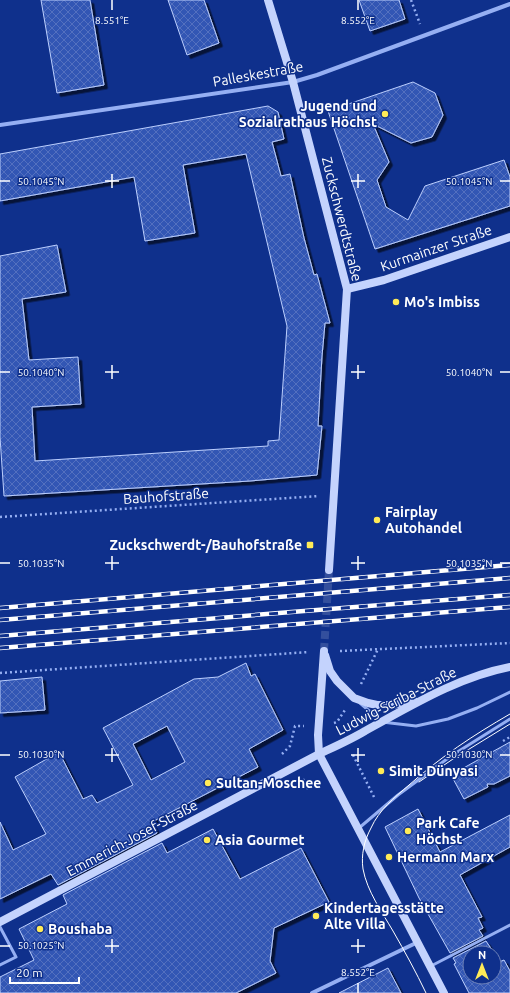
<svg xmlns="http://www.w3.org/2000/svg" width="510" height="993" font-family="Ubuntu,sans-serif">
<style>
.building{fill:url(#building-cross-hatch);stroke:#bccffe;fill-rule:evenodd;filter:url(#shadow)}
.lines{fill:none;stroke-linecap:round;stroke-linejoin:round}
.secondary-tunnel{stroke:#334f9d;stroke-width:8;stroke-dasharray:8 4;stroke-linecap:butt}
.path{stroke:#95aff3;stroke-width:2.5;stroke-dasharray:2 3;stroke-linecap:butt}
.service{stroke:#95aff3;stroke-width:3}
.minor{stroke:#95aff3;stroke-width:4}
.secondary{stroke:#c4d3fd;stroke-width:8}
.tram{stroke:#fff;stroke-width:1}
.rail-casing{stroke:#fff;stroke-width:4.5}
.rail{stroke:#0f308c;stroke-width:3;stroke-dasharray:9;stroke-linecap:butt}
.ticks{fill:none;stroke:#fff;stroke-width:1.5}
.poi-dot{fill:#ffeb57;stroke:#0f308c;stroke-width:1.5}
.labels{text-anchor:middle;stroke-width:3;stroke-linejoin:round;paint-order:stroke}
.street-label{font-size:14px;fill:#fff;stroke:#0f308c}
.poi-label{font-size:14px;font-weight:bold;fill:#fff;stroke:#0f308c;text-anchor:start}
.ticks-label{font-size:10px;text-anchor:middle;fill:#fff;stroke:#0f308c;stroke-width:3;stroke-linejoin:round;paint-order:stroke}
</style>
<defs>
<pattern id="building-cross-hatch" width="8" height="8" patternUnits="userSpaceOnUse"><rect width="8" height="8" fill="#3357b4"/><path d="M0 0l8 8M0 8l8-8" fill="none" stroke="#5270bf"/></pattern>
<filter id="shadow"><feDropShadow dx="3.5" dy="3.5" stdDeviation="0" flood-color="#0009"/></filter>
</defs>
<rect width="100%" height="100%" fill="#0f308c"/>
<g class="building">
<path d="M41 0H90L104 85 57 93Z"/>
<path d="M168 0H204L219 43 187 55Z"/>
<path d="M359 0H399L405 19 370 31Z"/>
<path d="M413 82 435 93 443 115 432 137 411 143 373 124 389 162 377 180 386 207 408 220 425 186 504 160 510 177V206L375 249 328 111Z"/>
<path d="M268 106 278 112 284 139 272 142 281 176 290 174 304 238 314 275 317 274 330 323H325L322 356 318 426H322L317 475 250 481 4 496 0 437V256L57 245 66 292 22 299 29 360 78 357 81 404 32 407 35 461 268 446V441L279 440 287 326 246 154 183 165 195 233 145 241 134 177 0 201V154Z"/>
<path d="M246 663 251 676 255 674 283 730 249 749 258 767 152 822 157 833 58 885 51 874 0 899V822L13 850 46 834 15 777 59 752 83 799 92 795 97 803 133 785 103 728 194 679 218 677ZM167 726 185 762 151 780 133 744Z"/>
<path d="M42 677 45 710 0 713V681Z"/>
<path d="M510 742V776L494 784H487L488 787 464 799 451 775Z"/>
<path d="M418 809 440 852 510 815V847L460 875 482 917 478 918 483 928 479 930 483 936 450 953 419 898 385 827Z"/>
<path d="M213 829 240 879 301 848 329 902 274 928 270 961 276 973 236 993H0V977L34 960 19 929 67 904 63 895 162 843 167 853Z"/>
<path d="M486 941 494 953H470V977H494V953L499 962 504 960 510 971V993H469L454 964 456 963 453 958Z"/>
<path d="M388 968 401 993H339Z"/>
</g>
<g class="lines">
<path class="secondary-tunnel" d="M324 651 329 570"/>
<g class="path">
<path d="M411 0 420 24"/>
<path d="M0 517 319 496"/>
<path d="M340 651 510 643"/>
<path d="M0 673 309 652"/>
<path d="M361 684 378 649"/>
<path d="M334 723 337 722 345 710"/>
<path d="M503 741 510 737"/>
<path d="M282 754 290 746 295 726H304"/>
<path d="M353 755 375 799"/>
<path d="M303 779 308 789"/>
</g>
<g class="service">
<path d="M360 703 382 722 416 726 448 719 477 708 510 692"/>
<path d="M359 828 398 795 451 756 510 719"/>
<path d="M0 927 16 957 0 965"/>
<path d="M431 966 510 925"/>
</g>
<g class="minor">
<path d="M0 125 293 82 317 75 510 4"/>
<path d="M312 993 418 942"/>
</g>
<g class="secondary">
<path d="M268 0 293 82 347 289 329 570"/>
<path d="M347 289 384 280 510 237"/>
<path d="M324 651 318 735 319 754 444 993"/>
<path d="M325 655 330 671 337 681 354 698 368 703 377 705H392L414 701"/>
<path d="M0 922 319 754C334 747 350 740 365 731 411 706 458 677 510 667"/>
</g>
<g class="tram">
<path d="M419 782 453 759 510 724"/>
<path d="M426 993C416 972 405 952 393 931 382 912 367 891 363 869 361 855 364 841 371 828 379 810 394 798 409 785 442 756 472 736 510 714"/>
</g>
<defs>
<g id="rail">
<path d="M0 608 510 565"/>
<path d="M0 620 510 578"/>
<path d="M0 636 304 611 510 595"/>
<path d="M0 648 510 607"/>
</g>
</defs>
<use href="#rail" class="rail-casing"/>
<use href="#rail" class="rail"/>
</g>
<path class="ticks" d="M112 0V10M358 0V10M112 174V188M358 174V188M0 181H10M105 181H119M351 181H365M500 181H510M112 365V379M358 365V379M0 372H10M105 372H119M351 372H365M500 372H510M112 556V570M358 556V570M0 563H10M105 563H119M351 563H365M500 563H510M112 748V762M358 748V762M0 755H10M105 755H119M351 755H365M500 755H510M112 939V953M358 939V953M0 946H10M105 946H119M351 946H365M358 983V993"/>
<g class="poi-dot">
<circle cx="385" cy="114" r="4"/>
<circle cx="396" cy="302" r="4"/>
<circle cx="377" cy="520" r="4"/>
<rect x="306" y="541" width="8" height="8" rx="2"/>
<circle cx="381" cy="771" r="4"/>
<circle cx="208" cy="783" r="4"/>
<circle cx="408" cy="831" r="4"/>
<circle cx="207" cy="840" r="4"/>
<circle cx="389" cy="857" r="4"/>
<circle cx="316" cy="916" r="4"/>
<circle cx="40" cy="929" r="4"/>
</g>
<g class="labels">
<g class="street-label">
<text transform="translate(258 74) rotate(-10)" y="5">Palleskestraße</text>
<text transform="translate(342 219) rotate(76)" y="5">Zuckschwerdtstraße</text>
<text transform="translate(436 248) rotate(-19)" y="5">Kurmainzer Straße</text>
<text transform="translate(166 496) rotate(-4)" y="5">Bauhofstraße</text>
<text transform="translate(396 701) rotate(-27)" y="5">Ludwig-Scriba-Straße</text>
<text transform="translate(132 838) rotate(-28)" y="5">Emmerich-Josef-Straße</text>
</g>
<g class="poi-label">
<text x="377" y="111" text-anchor="end">Jugend und<tspan x="377" dy="16">Sozialrathaus Höchst</tspan></text>
<text x="404" y="307">Mo's Imbiss</text>
<text x="385" y="517">Fairplay<tspan x="385" dy="16">Autohandel</tspan></text>
<text x="302" y="550" text-anchor="end">Zuckschwerdt-/Bauhofstraße</text>
<text x="389" y="776">Simit Dünyasi</text>
<text x="216" y="788">Sultan-Moschee</text>
<text x="416" y="828">Park Cafe<tspan x="416" dy="16">Höchst</tspan></text>
<text x="215" y="845">Asia Gourmet</text>
<text x="397" y="862">Hermann Marx</text>
<text x="324" y="913">Kindertagesstätte<tspan x="324" dy="16">Alte Villa</tspan></text>
<text x="48" y="934">Boushaba</text>
</g>
</g>
<g class="ticks-label">
<text x="112" y="24">8.551°E</text>
<text x="358" y="24">8.552°E</text>
<text x="41" y="185">50.1045°N</text>
<text x="469" y="185">50.1045°N</text>
<text x="41" y="376">50.1040°N</text>
<text x="469" y="376">50.1040°N</text>
<text x="41" y="567">50.1035°N</text>
<text x="469" y="567">50.1035°N</text>
<text x="41" y="758">50.1030°N</text>
<text x="469" y="758">50.1030°N</text>
<text x="41" y="949">50.1025°N</text>
<text x="358" y="976">8.552°E</text>
</g>
<g transform="translate(482 965)"><circle r="19" fill="#0f308c" stroke="#6f83ba"/>
<path d="M0-3L7 15L0 10L-7 15Z" fill="#ffeb57"/>
<text y="-6" font-size="11" font-weight="bold" text-anchor="middle" fill="#ffffff">N</text>
</g>
<path d="M10 977v6h69v-6" fill="none" stroke="#ffffff" stroke-width="2"/>
<text x="16" y="977" font-size="12" fill="#ffffff" stroke="#0f308c" stroke-width="3" paint-order="stroke">20 m</text>
</svg>
